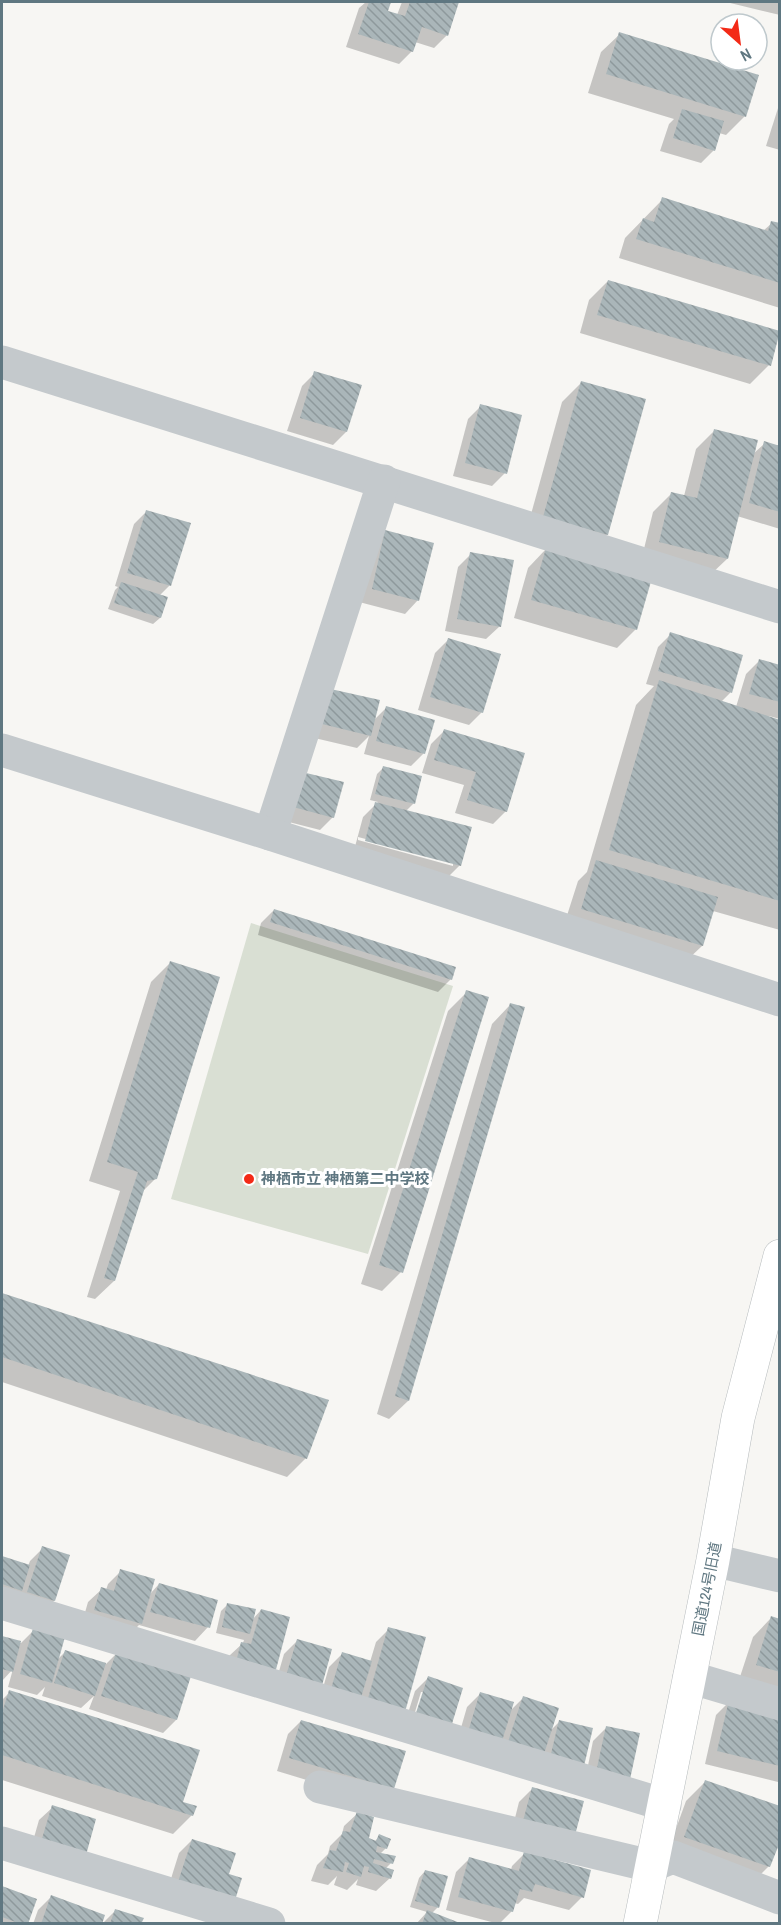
<svg xmlns="http://www.w3.org/2000/svg" width="781" height="1925" font-family="'Archivo Narrow','Noto Sans JP',sans-serif">
<style>
.pitch{fill:#d9dfd3}
.shadow{fill:#0003;fill-rule:evenodd}
.building{fill:url(#building-back-hatch)}
.lines{fill:none;stroke-linecap:round;stroke-linejoin:round}
.trunk-casing{stroke:#b6bbbd;stroke-width:34}
.minor{stroke:#c4c9cc;stroke-width:33}
.tertiary{stroke:#c4c9cc;stroke-width:33}
.trunk{stroke:#fff;stroke-width:33}
.poi-dot{fill:#f32a17;stroke:#fff;stroke-width:2}
.labels{text-anchor:middle;stroke-width:6;stroke-linejoin:round;paint-order:stroke}
.poi-label{font-size:15px;font-weight:bold;fill:#5f7781;stroke:#fff;text-anchor:start}
.street-label{font-size:15px;fill:#5f7781;stroke:#fff}
</style>
<defs>
<pattern id="building-back-hatch" width="6" height="6" patternUnits="userSpaceOnUse" patternTransform="scale(1.5)"><rect width="6" height="6" fill="#aab6b9"/><path d="M-1 5l2 2M0 0l6 6M5-1l2 2" fill="none" stroke="#8e999c"/></pattern>
</defs>
<rect width="100%" height="100%" fill="#f7f6f3"/>
<path class="pitch" d="M251 923 453 986 368 1254 171 1199Z"/>
<g class="shadow">
<path d="M366 2H389L386 12 397 15 402 2H458L447 35 434 48 415 42 412 51 399 64 346 47 359 8Z"/>
<path d="M726 2H780V15Z"/>
<path d="M620 34 745 116 726 135 719 133 714 150 701 163 660 151 669 124 674 119 588 93 601 52Z"/>
<path d="M779 105H780V150L766 146Z"/>
<path d="M663 199 763 231 772 223 780 225V308L619 258 625 238Z"/>
<path d="M608 281 769 365 750 384 580 333 589 300Z"/>
<path d="M315 373 360 386 346 432 333 445 287 431 302 386Z"/>
<path d="M581 383 607 534 588 553 525 536 562 402Z"/>
<path d="M481 406 505 473 492 486 453 476 468 419Z"/>
<path d="M714 431 753 454 765 443 780 447V529L737 516 727 559 708 577 641 561 653 512 672 493 684 496 696 449Z"/>
<path d="M147 511 170 585 159 596 166 598 160 618 153 624 108 609 115 590 118 587 115 586 134 524Z"/>
<path d="M385 531 418 600 405 614 359 602 372 544Z"/>
<path d="M546 549 636 629 617 648 514 618 528 568Z"/>
<path d="M471 554 500 626 486 639 445 631 458 567Z"/>
<path d="M671 634 742 656 730 693 721 702 736 707 746 674 759 661 780 667V719L769 716 768 718 780 722V930L713 911 702 946 683 964 563 928 578 881 587 872 636 705 654 686 646 684 658 647Z"/>
<path d="M448 640 482 712 469 725 418 710 435 653Z"/>
<path d="M314 703 373 721 386 708 424 753 411 766 364 754 369 736 357 748 306 736Z"/>
<path d="M444 731 523 754 506 811 493 824 455 813 464 785 422 773 431 744Z"/>
<path d="M383 768 414 803 406 811 460 865 447 878 353 854 363 817 378 802 370 800 377 774ZM358 837 453 862V866L358 840Z"/>
<path d="M289 787 333 817 320 830 281 820Z"/>
<path d="M274 910 451 979 438 992 258 935 261 923Z"/>
<path d="M170 963 155 1179 142 1192 114 1281 95 1299 87 1297 120 1191 89 1181 151 982Z"/>
<path d="M467 992 401 1272 382 1291 361 1284 448 1011Z"/>
<path d="M510 1005 523 1008 408 1401 389 1419 377 1414 492 1024Z"/>
<path d="M2 1295 327 1401 306 1458 287 1477 2 1382Z"/>
<path d="M43 1548 68 1556 54 1601 41 1614 2 1592V1558L28 1566 30 1561Z"/>
<path d="M121 1571 150 1594 159 1584 208 1627 195 1641 139 1625 128 1636 82 1623 88 1602 102 1589 106 1590 108 1584Z"/>
<path d="M228 1604 252 1620 261 1610 273 1676 229 1656 243 1643 244 1640 216 1633 221 1611Z"/>
<path d="M771 1618 780 1621V1696L738 1683 753 1637Z"/>
<path d="M389 1629 403 1712 318 1705 329 1667 342 1654 370 1662 376 1642Z"/>
<path d="M34 1630 57 1660 65 1652 106 1664 116 1654 190 1677 176 1720 163 1733 89 1709 94 1696 81 1708 42 1696 45 1687 37 1695 8 1687 13 1669 2 1681V1638L21 1643Z"/>
<path d="M297 1641 330 1650 273 1692 284 1654Z"/>
<path d="M428 1678 462 1689 450 1726 437 1739 403 1729 415 1691ZM421 1692H424L414 1723 412 1722Z"/>
<path d="M10 1692 192 1815 173 1834 2 1780V1700Z"/>
<path d="M480 1694 510 1711 523 1698 549 1732 559 1722 583 1765 456 1745 467 1707Z"/>
<path d="M729 1702 780 1714 778 1782 705 1764 716 1715Z"/>
<path d="M301 1721 404 1752 379 1802 277 1771 288 1734Z"/>
<path d="M606 1728 638 1734 583 1790 593 1741Z"/>
<path d="M705 1782 769 1866 750 1885 666 1856 686 1801Z"/>
<path d="M532 1789 582 1802 510 1838 519 1802Z"/>
<path d="M53 1807 71 1867 29 1855 39 1820Z"/>
<path d="M358 1813 367 1839 374 1842 380 1836 386 1848 380 1854 391 1863 385 1869 390 1878 376 1891 356 1885 358 1879 347 1890 334 1885 337 1876 328 1885 311 1881 317 1865 328 1854 330 1846 342 1834 344 1826Z"/>
<path d="M192 1840 227 1875 165 1898 179 1853Z"/>
<path d="M525 1853 582 1897 569 1910 524 1898 518 1904 514 1903 512 1911 499 1924 446 1910 456 1872 469 1859 511 1870 512 1866Z"/>
<path d="M425 1871 438 1907 431 1914 456 1924H416L427 1912 410 1907 419 1878Z"/>
<path d="M2 1888 35 1900 27 1924H2Z"/>
<path d="M51 1897 100 1924H33L38 1910Z"/>
<path d="M116 1910 140 1924H102Z"/>
</g>
<g class="building">
<path d="M369 2H391L388 11 405 16 410 2H459L448 36 422 27 413 52 358 34Z"/>
<path d="M619 32 759 75 746 117 606 74Z"/>
<path d="M682 109 724 121 715 151 673 138Z"/>
<path d="M662 197 768 231 771 221 780 223V283L636 239 643 218 654 222Z"/>
<path d="M608 280 780 331 771 366 597 315Z"/>
<path d="M314 371 362 385 347 432 300 418Z"/>
<path d="M581 381 646 399 608 535 543 517Z"/>
<path d="M480 404 522 415 507 474 465 463Z"/>
<path d="M714 429 758 440 728 559 659 542 671 492 697 498Z"/>
<path d="M764 441 780 446V512L749 503Z"/>
<path d="M146 510 191 523 171 586 127 573Z"/>
<path d="M385 530 434 543 419 601 372 589Z"/>
<path d="M546 548 652 578 637 630 531 600Z"/>
<path d="M470 552 514 560 501 627 457 619Z"/>
<path d="M121 582 168 597 161 618 114 603Z"/>
<path d="M670 632 743 655 732 693 658 671Z"/>
<path d="M448 638 501 654 483 713 430 697Z"/>
<path d="M759 659 780 665V702L749 694Z"/>
<path d="M659 680 780 720V901L609 850Z"/>
<path d="M326 688 380 700 371 736 318 723Z"/>
<path d="M386 706 435 720 425 754 376 741Z"/>
<path d="M444 729 525 753 507 812 467 800 476 772 434 760Z"/>
<path d="M383 766 422 776 415 804 375 794Z"/>
<path d="M302 772 344 782 334 818 293 807Z"/>
<path d="M375 802 472 827 461 866 365 841Z"/>
<path d="M596 860 718 897 703 946 581 909Z"/>
<path d="M274 909 456 967 452 980 270 922Z"/>
<path d="M170 961 220 977 157 1179 147 1181 115 1281 104 1278 138 1172 107 1162Z"/>
<path d="M466 990 489 997 403 1273 379 1265Z"/>
<path d="M510 1003 525 1007 409 1401 395 1396Z"/>
<path d="M2 1293 329 1400 307 1459 2 1357Z"/>
<path d="M42 1546 70 1555 55 1601 27 1592Z"/>
<path d="M2 1556 30 1565 22 1591 2 1584Z"/>
<path d="M120 1569 155 1579 142 1624 94 1610 101 1587 114 1591Z"/>
<path d="M159 1583 218 1600 210 1628 150 1612Z"/>
<path d="M227 1603 256 1609 250 1634 222 1627Z"/>
<path d="M261 1609 290 1617 274 1677 235 1666 241 1642 251 1644Z"/>
<path d="M771 1616 780 1619V1672L756 1665Z"/>
<path d="M388 1627 426 1637 405 1712 367 1702Z"/>
<path d="M33 1628 65 1637 52 1683 20 1674Z"/>
<path d="M2 1636 21 1641 13 1672 2 1669Z"/>
<path d="M297 1639 332 1649 321 1689 285 1679Z"/>
<path d="M65 1650 106 1663 95 1696 54 1683Z"/>
<path d="M342 1652 372 1661 360 1701 330 1692Z"/>
<path d="M116 1653 191 1676 177 1720 101 1696Z"/>
<path d="M428 1676 463 1688 451 1727 415 1716Z"/>
<path d="M9 1690 200 1750 183 1802 197 1806 193 1816 2 1755V1713Z"/>
<path d="M480 1692 514 1702 502 1741 468 1732Z"/>
<path d="M523 1696 559 1708 541 1763 505 1751Z"/>
<path d="M729 1700 780 1712V1766L717 1751Z"/>
<path d="M301 1720 406 1751 394 1789 289 1758Z"/>
<path d="M559 1720 593 1728 584 1766 550 1758Z"/>
<path d="M606 1726 640 1733 629 1784 595 1777Z"/>
<path d="M705 1780 780 1806V1842L770 1867 684 1837Z"/>
<path d="M532 1787 584 1801 574 1839 522 1825Z"/>
<path d="M52 1805 96 1819 86 1855 41 1842Z"/>
<path d="M357 1811 374 1817 369 1838 376 1841 379 1834 391 1839 387 1849 377 1846 376 1852 396 1856 393 1864 374 1859 373 1863 394 1870 391 1879 368 1872 369 1867 364 1866 361 1877 346 1872 349 1863 345 1862 343 1872 323 1868 330 1850 336 1851 343 1831 350 1832Z"/>
<path d="M192 1839 236 1853 229 1874 242 1878 236 1897 177 1885Z"/>
<path d="M524 1851 591 1870 584 1898 535 1884 532 1892 520 1889 513 1912 458 1897 469 1857 519 1871Z"/>
<path d="M425 1870 448 1876 439 1908 415 1901Z"/>
<path d="M2 1886 37 1899 28 1924H21L2 1917Z"/>
<path d="M51 1895 105 1915 102 1924H41Z"/>
<path d="M115 1909 144 1918 141 1924H110Z"/>
<path d="M427 1910 460 1923V1924H422Z"/>
</g>
<g class="lines">
<defs>
<path id="trunk" d="M640 1924 713 1560 738 1418 780 1256"/>
</defs>
<use href="#trunk" class="trunk-casing"/>
<g class="minor">
<path d="M2 362 780 607"/>
<path d="M270 834 384 481"/>
<path d="M713 1560 780 1576"/>
<path d="M2 1603 665 1805"/>
<path d="M689 1677 780 1704"/>
<path d="M320 1787 651 1866 673 1857 780 1898"/>
<path d="M2 1843 269 1924"/>
</g>
<path class="tertiary" d="M2 750 270 834 780 1000"/>
<use href="#trunk" class="trunk"/>
</g>
<circle class="poi-dot" cx="249" cy="1179" r="6"/>
<g class="labels">
<g class="poi-label">
<text x="261" y="1184">神栖市立 神栖第二中学校</text>
</g>
<g class="street-label">
<text transform="translate(707 1589) rotate(-79)" y="5">国道124号旧道</text>
</g>
</g>
<rect width="781" height="1925" fill="none" stroke="#5f7781" stroke-width="6"/>
<g transform="translate(739 42) rotate(152)"><circle r="28" fill="#ffffff" stroke="#bfc9cd" stroke-width="1.5"/>
<path d="M0-4.5L10 22L0 15L-10 22Z" fill="#f32a17"/>
<text y="-9" font-size="16" font-weight="bold" text-anchor="middle" fill="#5f7781">N</text>
</g>
</svg>
